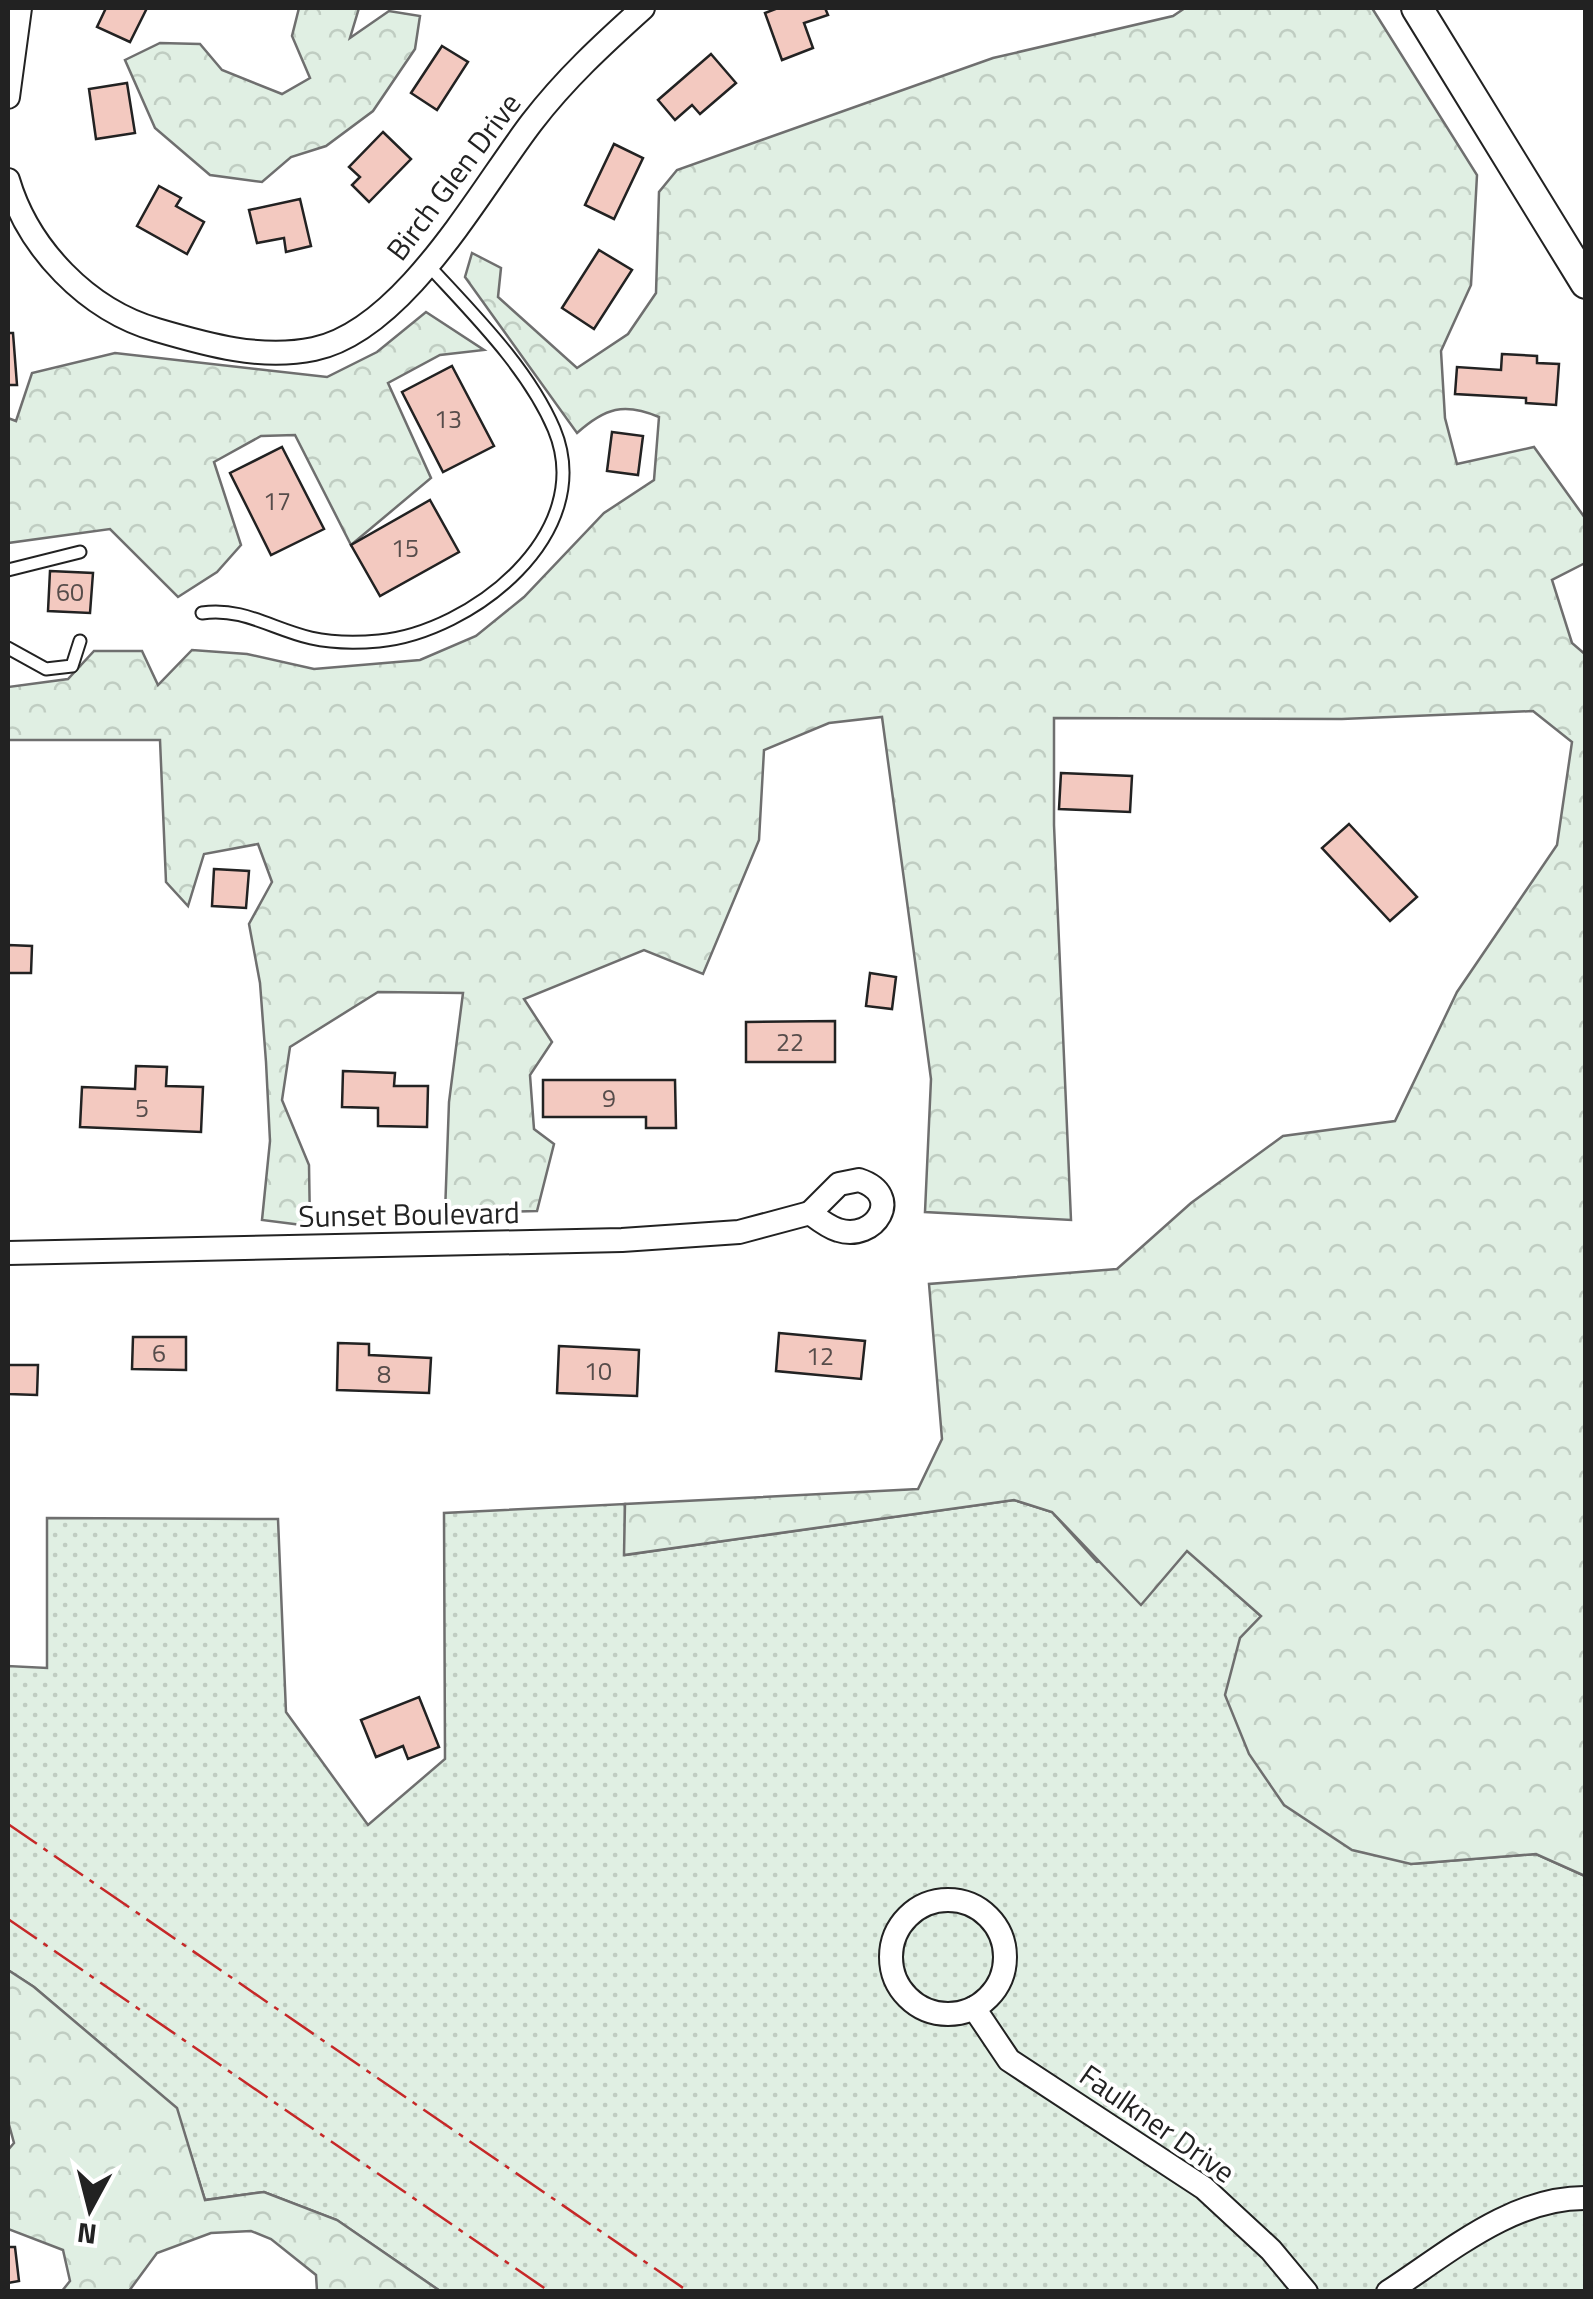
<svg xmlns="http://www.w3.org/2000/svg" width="1593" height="2299" font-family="'Titillium Web',sans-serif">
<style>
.grass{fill:url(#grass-dots);stroke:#6f6f6f;stroke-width:2.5}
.forest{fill:url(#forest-crowns);stroke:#6f6f6f;stroke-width:2.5}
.building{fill:#f3c9c0;stroke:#222;stroke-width:2.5}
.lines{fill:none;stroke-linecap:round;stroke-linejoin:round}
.lane-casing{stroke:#222;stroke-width:15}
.street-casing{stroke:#222;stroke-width:26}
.secondary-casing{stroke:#222;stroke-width:34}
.lane{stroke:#fff;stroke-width:11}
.street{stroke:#fff;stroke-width:22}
.secondary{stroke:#fff;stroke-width:30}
.power{stroke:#c62828;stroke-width:2.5;stroke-dasharray:35 8 5 8;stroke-linecap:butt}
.labels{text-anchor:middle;stroke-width:8;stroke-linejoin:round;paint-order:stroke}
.number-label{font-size:25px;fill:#564c4a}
.street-label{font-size:30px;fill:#222;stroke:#fff}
</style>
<defs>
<pattern id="grass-dots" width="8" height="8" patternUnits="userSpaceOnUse" patternTransform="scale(2.5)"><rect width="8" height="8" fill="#e0efe3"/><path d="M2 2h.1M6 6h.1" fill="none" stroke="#c0cdc2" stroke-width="1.8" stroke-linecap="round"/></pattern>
<pattern id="forest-crowns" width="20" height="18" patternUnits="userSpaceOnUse" patternTransform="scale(2.5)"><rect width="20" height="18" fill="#e0efe3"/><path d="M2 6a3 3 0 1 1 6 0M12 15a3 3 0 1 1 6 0" fill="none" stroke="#c0cdc2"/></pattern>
</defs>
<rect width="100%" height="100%" fill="#fff"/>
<path class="grass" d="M1014 1500 1052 1512 1097 1562 1187 1550 1261 1616 1411 1864 1536 1854 1585 1876V2291H440L337 2220 264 2192 205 2200 176 2108 34 1987 8 1970V1666L47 1668V1518L278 1519 286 1712 368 1825 445 1759 444 1513 625 1504V1555Z"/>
<g class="forest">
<path d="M299 8H359L350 38 389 11 420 16 415 49 373 111 326 146 291 157 262 182 210 175 155 128 125 60 160 43 200 44 222 70 282 94 310 78 292 36Z"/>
<path d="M1185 8H1372L1477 175 1471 285 1441 351 1445 418 1457 464 1534 447 1585 518V563L1552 580 1572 643 1586 655 1585 1876 1536 1854 1411 1864 1352 1850 1284 1805 1249 1754 1225 1695 1240 1638 1261 1616 1187 1551 1141 1605 1052 1512 1014 1500 624 1555 625 1504 918 1489 942 1439 929 1284 1117 1269 1191 1203 1283 1136 1395 1121 1457 992 1557 845 1572 742 1533 711 1342 719 1054 718V825L1071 1220 925 1212 931 1079 882 717 829 723 764 750 759 840 703 974 644 950 524 999 552 1042 530 1075 534 1129 554 1144 537 1211 445 1213 449 1102 463 993 378 992 290 1047 282 1100 309 1165 310 1226 262 1220 270 1141 266 1062 260 983 249 924 272 882 258 844 204 854 188 906 166 882 160 740H8V687L68 679 94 651H142L158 685 192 650 247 654 314 669 420 660 476 636 524 597 604 513 654 480 659 417C624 402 605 408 577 433L465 277 472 253 501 268 498 297 577 368 628 334 656 293 659 192 677 170 993 58 1173 16Z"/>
<path d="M426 312 484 350 440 355 388 383 431 478 351 545 295 435 261 436 214 462 241 545 217 572 178 597 110 529 8 543V418L16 421 32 373 115 353 327 377 377 352Z"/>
<path d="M8 1970 34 1987 177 2108 205 2200 264 2192 337 2220 440 2291H317L316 2275 271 2239 251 2231 211 2233 157 2253 129 2291H62L70 2281 63 2250 8 2229V2150L14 2143 8 2121Z"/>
</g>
<g class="building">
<path d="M106 8H147L130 42 97 27Z"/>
<path d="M778 8H825L828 15 804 23 813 48 782 60 765 13Z"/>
<path d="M442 46 468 62 437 110 411 93Z"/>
<path d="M711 54 736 83 700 114 692 105 675 120 658 100Z"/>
<path d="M127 83 135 133 96 139 89 89Z"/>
<path d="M383 132 411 159 369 202 352 185 360 177 349 167Z"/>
<path d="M614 144 643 158 614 219 585 205Z"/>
<path d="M159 186 181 198 176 206 204 222 187 254 137 226Z"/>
<path d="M300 199 311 246 286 252 284 238 257 243 249 210Z"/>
<path d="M599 250 632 270 594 329 562 308Z"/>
<path d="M8 333H13L17 385H8Z"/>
<path d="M1502 354 1537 356V363L1559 364 1556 405 1526 403V398L1455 394 1457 367 1501 370Z"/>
<path d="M452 366 494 446 443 472 402 392Z"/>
<path d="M612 432 643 436 638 475 607 471Z"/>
<path d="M282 447 324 529 271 555 230 473Z"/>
<path d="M430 500 459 552 380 596 351 545Z"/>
<path d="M50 571 93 573 90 613 48 611Z"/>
<path d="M1061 773 1132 776 1130 812 1059 809Z"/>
<path d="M1349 824 1417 897 1390 921 1322 848Z"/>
<path d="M214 869 249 871 246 908 212 906Z"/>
<path d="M8 945 32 946 31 973H8Z"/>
<path d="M870 973 896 977 892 1009 866 1006Z"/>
<path d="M835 1021V1062H746V1022Z"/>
<path d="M136 1066 167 1067 166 1086 203 1087 201 1132 80 1127 82 1087 135 1089Z"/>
<path d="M343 1071 395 1073 394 1086H428L427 1127 378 1126V1108L342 1107Z"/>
<path d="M543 1080H675L676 1128H646V1117H543Z"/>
<path d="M779 1333 865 1341 861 1379 776 1371Z"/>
<path d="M133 1337H186V1370L132 1369Z"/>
<path d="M338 1343 369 1344V1355L431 1358 429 1393 337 1390Z"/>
<path d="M559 1346 639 1350 637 1396 557 1393Z"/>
<path d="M8 1365H38L37 1395 8 1394Z"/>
<path d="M419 1697 439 1747 408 1759 403 1746 376 1757 361 1720Z"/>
<path d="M8 2247H15L19 2281 8 2283Z"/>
</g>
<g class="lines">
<defs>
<g id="lane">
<path d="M8 570 80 552"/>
<path d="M202 613C243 607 272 629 311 638 333 643 357 643 379 641 471 632 598 534 554 429 528 368 473 314 429 266"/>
<path d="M8 648 46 669 72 666 80 641"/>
</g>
<g id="street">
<path d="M8 97 20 8"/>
<path d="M8 180C28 248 87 310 157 330 208 345 261 360 314 349 404 330 479 191 532 122 565 79 603 44 643 8"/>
<path d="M859 1180C905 1195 875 1242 838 1230 828 1227 818 1219 810 1213L839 1184Z"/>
<path d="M8 1253 622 1240 739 1232 810 1213"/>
<circle cx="948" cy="1957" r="57"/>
<path d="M974 2008 1009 2060 1204 2188 1271 2250 1306 2292"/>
<path d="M1388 2292C1448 2253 1512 2197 1586 2198"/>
</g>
<path id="secondary" d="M1417 8 1586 283"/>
</defs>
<use href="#lane" class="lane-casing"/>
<use href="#street" class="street-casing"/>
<use href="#secondary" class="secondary-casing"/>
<use href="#lane" class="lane"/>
<use href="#street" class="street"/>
<use href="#secondary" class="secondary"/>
<g class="power">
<path d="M8 1824 689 2292"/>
<path d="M8 1919 550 2292"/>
</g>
</g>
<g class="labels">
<g class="number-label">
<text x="448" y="428">13</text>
<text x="277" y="510">17</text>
<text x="405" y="557">15</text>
<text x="70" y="601">60</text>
<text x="790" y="1051">22</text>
<text x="609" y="1107">9</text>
<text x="142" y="1117">5</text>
<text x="159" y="1362">6</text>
<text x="820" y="1365">12</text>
<text x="598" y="1380">10</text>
<text x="384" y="1383">8</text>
</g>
<g class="street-label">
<text transform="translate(454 177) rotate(-53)" y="10">Birch Glen Drive</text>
<text transform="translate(409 1215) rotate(-1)" y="10">Sunset Boulevard</text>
<text transform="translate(1157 2124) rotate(35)" y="10">Faulkner Drive</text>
</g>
</g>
<rect width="1593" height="2299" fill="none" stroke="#222222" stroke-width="20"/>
<g transform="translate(90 2209) rotate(187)" stroke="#ffffff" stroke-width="8" paint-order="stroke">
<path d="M0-8L18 38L0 25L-18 38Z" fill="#222222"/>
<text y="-15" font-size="28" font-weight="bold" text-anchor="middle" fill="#222222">N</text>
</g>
</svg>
